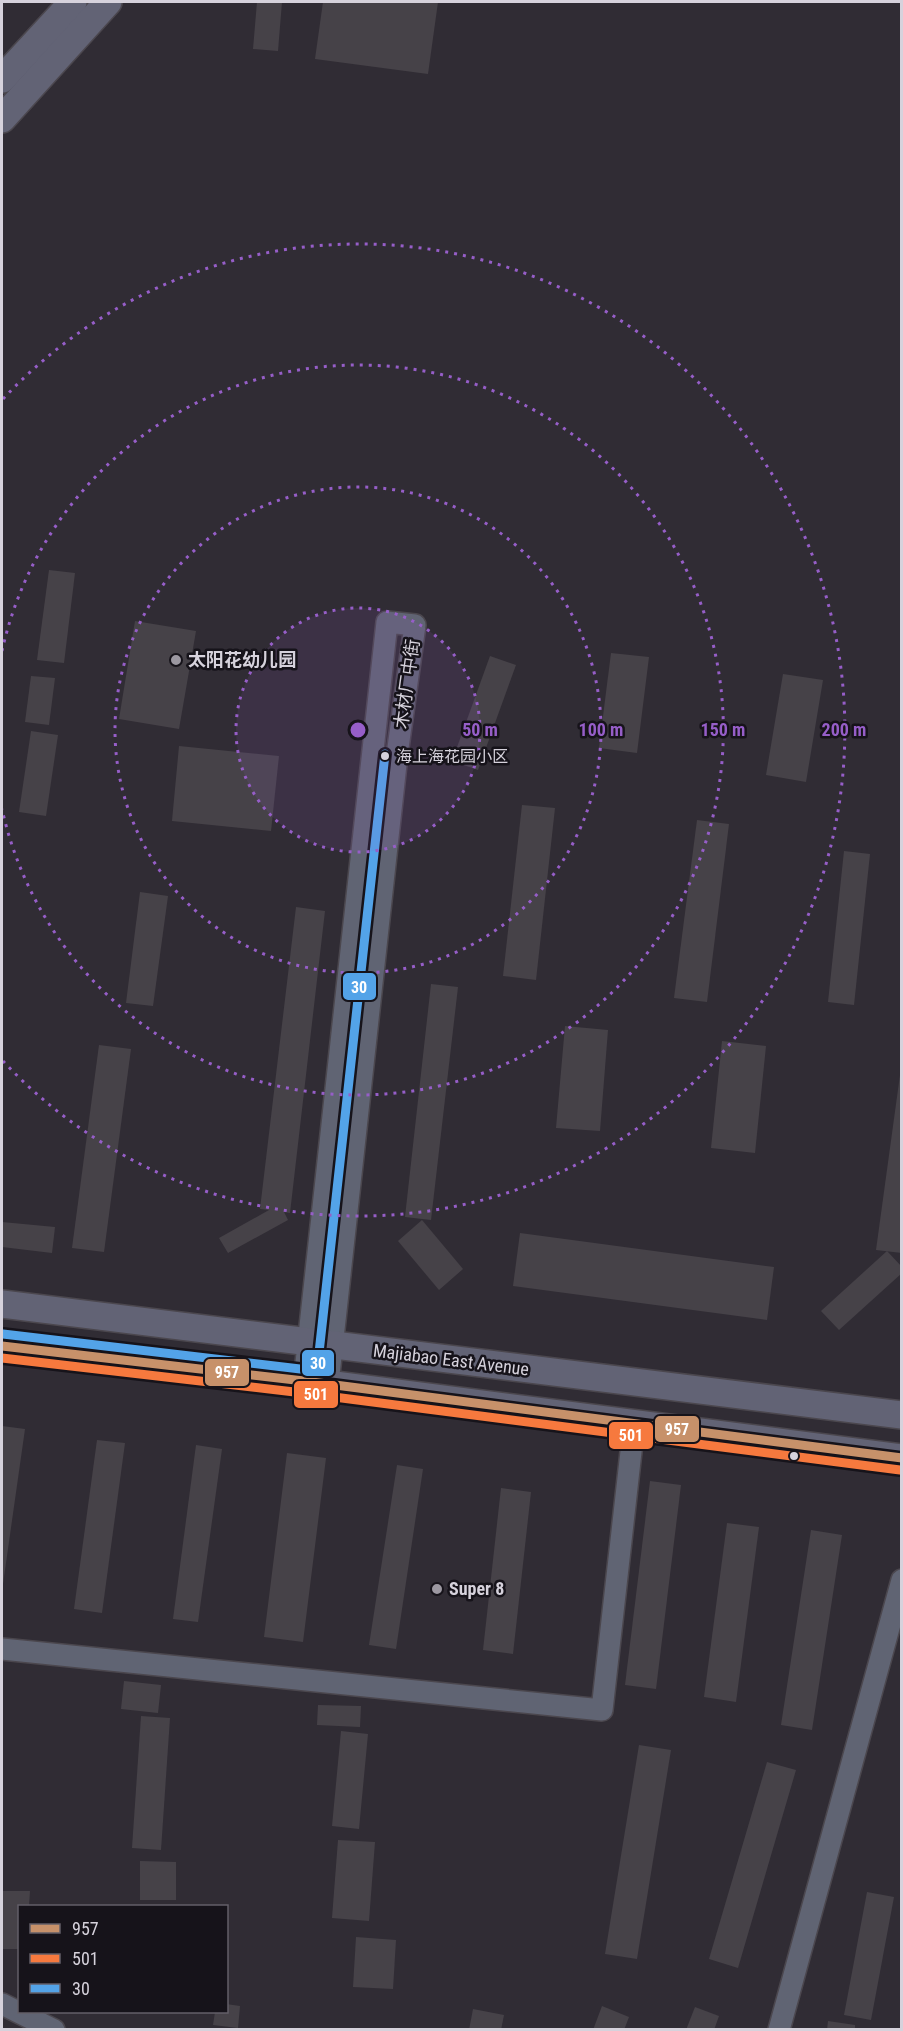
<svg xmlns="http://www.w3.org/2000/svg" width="903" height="2031" font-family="'Roboto Condensed','Noto Sans SC',sans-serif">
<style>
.building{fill:#464248}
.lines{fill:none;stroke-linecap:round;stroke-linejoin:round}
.minor-casing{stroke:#4b474e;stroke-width:24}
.major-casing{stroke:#4b474e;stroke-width:30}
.minor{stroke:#606473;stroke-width:21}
.major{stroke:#626375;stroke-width:27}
.bus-1-casing{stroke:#16131a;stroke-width:14}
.bus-2-casing{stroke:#16131a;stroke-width:14}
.bus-3-casing{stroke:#16131a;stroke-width:14}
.bus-1{stroke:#c7916a;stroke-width:9}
.bus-2{stroke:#f6793e;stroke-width:9}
.bus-3{stroke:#53a3e8;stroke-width:9}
.ring{fill:none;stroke:#965ec8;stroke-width:3;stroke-dasharray:3 6}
.poi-dot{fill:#9c98a1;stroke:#16131a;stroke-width:2}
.bus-dot{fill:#d6d2dc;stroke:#16131a;stroke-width:2}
.labels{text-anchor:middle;stroke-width:5;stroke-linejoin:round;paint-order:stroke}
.bus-label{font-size:16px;fill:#d6d2dc;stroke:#16131a;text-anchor:start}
.poi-label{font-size:18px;font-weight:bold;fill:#d6d2dc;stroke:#16131a;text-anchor:start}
.street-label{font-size:18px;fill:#d6d2dc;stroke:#16131a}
.centre{fill:#965ec8;stroke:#16131a;stroke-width:3}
.ring-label{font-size:18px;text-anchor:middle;font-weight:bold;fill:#965ec8;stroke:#16131a;stroke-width:5;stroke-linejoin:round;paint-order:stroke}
.line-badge{stroke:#16131a;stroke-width:2}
.badge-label{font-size:16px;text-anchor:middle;font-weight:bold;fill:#fff}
</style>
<rect width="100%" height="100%" fill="#302c34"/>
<g class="building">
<path d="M257 2H282L278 51 253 49Z"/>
<path d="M323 2H438L428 74 315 59Z"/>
<path d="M49 570 75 573 64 663 37 660Z"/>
<path d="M135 621 196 631 179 729 119 719Z"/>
<path d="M611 653 649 657 637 753 599 748Z"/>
<path d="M490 656 516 665 478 770 452 761Z"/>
<path d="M783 674 823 680 806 782 766 775Z"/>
<path d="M31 676 55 678 49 725 25 722Z"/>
<path d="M31 731 58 735 46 816 19 812Z"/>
<path d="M179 746 279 756 271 831 172 821Z"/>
<path d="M522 805 555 808 536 980 503 976Z"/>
<path d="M697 820 729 824 707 1002 674 998Z"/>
<path d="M844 851 870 854 854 1005 828 1002Z"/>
<path d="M140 892 168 896 153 1006 126 1003Z"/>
<path d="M296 907 325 911 290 1213 284 1212 288 1220 228 1253 219 1238 269 1210 260 1209Z"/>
<path d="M431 984 458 987 431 1220 405 1217Z"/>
<path d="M565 1026 608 1030 600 1131 556 1128Z"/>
<path d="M722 1041 766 1046 755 1153 711 1148Z"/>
<path d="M99 1045 131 1049 104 1252 72 1248Z"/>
<path d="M900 1075H902V1253L876 1250Z"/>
<path d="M422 1220 463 1269 439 1290 398 1241Z"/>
<path d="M2 1222 55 1227 52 1253 2 1247Z"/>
<path d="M520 1233 774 1267 767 1320 513 1286Z"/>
<path d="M887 1251 902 1267V1273L839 1330 821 1311Z"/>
<path d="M2 1426 25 1429 3 1584H2Z"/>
<path d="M97 1440 125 1443 102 1613 74 1609Z"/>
<path d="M196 1445 222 1449 198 1622 173 1619Z"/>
<path d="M287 1453 326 1458 303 1642 264 1637Z"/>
<path d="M397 1465 423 1469 396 1649 369 1645Z"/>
<path d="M650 1481 681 1485 656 1689 625 1685Z"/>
<path d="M501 1488 531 1492 513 1654 483 1650Z"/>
<path d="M727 1523 759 1527 736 1702 704 1697Z"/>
<path d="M811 1530 842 1535 812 1730 781 1725Z"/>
<path d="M124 1681 161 1685 158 1713 121 1709Z"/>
<path d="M318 1705 361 1706 360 1727 317 1725Z"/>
<path d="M141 1716 170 1718 161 1850 132 1848Z"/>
<path d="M341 1731 368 1734 359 1829 332 1826Z"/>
<path d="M639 1745 671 1750 637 1959 605 1954Z"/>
<path d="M767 1762 796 1770 738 1968 709 1959Z"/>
<path d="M338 1840 375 1842 369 1921 332 1918Z"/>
<path d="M140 1861 176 1862V1900H140Z"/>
<path d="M2 1891H30L29 1906H20V1949H2Z"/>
<path d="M867 1892 894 1897 871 2020 844 2015Z"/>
<path d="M356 1937 396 1940 393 1989 353 1987Z"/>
<path d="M226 2004 240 2006 238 2028 213 2025 215 2012H226Z"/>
<path d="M602 2006 629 2017 624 2030H593Z"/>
<path d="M695 2007 719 2016 714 2030H686Z"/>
<path d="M473 2009 504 2015 501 2030H469Z"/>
<path d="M828 2021 855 2025V2030H827Z"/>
</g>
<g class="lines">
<defs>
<g id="minor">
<path d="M304 1381 387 622 415 625 397 755 328 1384"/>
<path d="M2 1649 602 1710 634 1425"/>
<path d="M2 2004 54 2030"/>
<path d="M779 2030 902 1580"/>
</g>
<g id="major">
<path d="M2 79 73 2"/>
<path d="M2 119 108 2"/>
<path d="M2 1304 902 1415"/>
<path d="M2 1346 304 1381 902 1458"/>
</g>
</defs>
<use href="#minor" class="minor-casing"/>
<use href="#major" class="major-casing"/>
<use href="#minor" class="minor"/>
<use href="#major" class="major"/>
<defs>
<path id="bus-1" d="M2 1346 304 1381 902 1458"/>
<path id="bus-2" d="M2 1358 303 1393 900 1470"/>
<path id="bus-3" d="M3 1334 317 1371 385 754"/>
</defs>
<use href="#bus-1" class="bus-1-casing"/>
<use href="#bus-2" class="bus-2-casing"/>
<use href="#bus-3" class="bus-3-casing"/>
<use href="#bus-1" class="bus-1"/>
<use href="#bus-2" class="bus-2"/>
<use href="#bus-3" class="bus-3"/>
</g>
<circle cx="358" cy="730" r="122" fill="#965ec8" fill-opacity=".12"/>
<g class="ring">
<circle cx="358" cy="730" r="122"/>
<circle cx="358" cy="730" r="243"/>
<path d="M2 651A365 365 0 1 1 2 809"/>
<path d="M3 399A486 486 0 1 1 3 1061"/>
</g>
<g class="poi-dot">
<circle cx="176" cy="660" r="6"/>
<circle cx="437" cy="1589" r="6"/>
</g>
<g class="bus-dot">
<circle cx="385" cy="756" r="5"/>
<circle cx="794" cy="1456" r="5"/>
</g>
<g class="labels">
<g class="bus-label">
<text x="396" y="762">海上海花园小区</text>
</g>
<g class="poi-label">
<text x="188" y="666">太阳花幼儿园</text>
<text x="449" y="1595">Super 8</text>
</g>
<g class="street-label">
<text transform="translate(407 684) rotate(-82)" y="6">木材厂中街</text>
<text transform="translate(451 1360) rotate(7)" y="6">Majiabao East Avenue</text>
</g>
</g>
<circle cx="358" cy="730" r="9" class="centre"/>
<g class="ring-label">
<text x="480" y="736">50 m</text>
<text x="601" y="736">100 m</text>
<text x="723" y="736">150 m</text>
<text x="844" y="736">200 m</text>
</g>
<g class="line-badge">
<rect x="342" y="972" width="35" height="29" rx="6" fill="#53a3e8"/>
<rect x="301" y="1349" width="34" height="28" rx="6" fill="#53a3e8"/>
<rect x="204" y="1358" width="46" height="29" rx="6" fill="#c7916a"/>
<rect x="293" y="1380" width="46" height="29" rx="6" fill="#f6793e"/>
<rect x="654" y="1415" width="46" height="28" rx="6" fill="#c7916a"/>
<rect x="608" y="1421" width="46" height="29" rx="6" fill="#f6793e"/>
</g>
<g class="badge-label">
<text x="359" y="993">30</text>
<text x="318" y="1369">30</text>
<text x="227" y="1378">957</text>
<text x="316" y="1400">501</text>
<text x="677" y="1435">957</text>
<text x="631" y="1441">501</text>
</g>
<rect width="903" height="2031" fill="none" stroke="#d6d2dc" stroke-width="6"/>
<rect x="18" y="1905" width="210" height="108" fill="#16131a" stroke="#635f68" stroke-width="1.5"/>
<rect x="30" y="1924" width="30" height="9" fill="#c7916a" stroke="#635f68" stroke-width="1.5"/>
<text x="72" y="1935" font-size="18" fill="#d6d2dc">957</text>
<rect x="30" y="1954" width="30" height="9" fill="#f6793e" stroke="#635f68" stroke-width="1.5"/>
<text x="72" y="1965" font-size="18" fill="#d6d2dc">501</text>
<rect x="30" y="1984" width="30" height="9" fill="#53a3e8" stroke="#635f68" stroke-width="1.5"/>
<text x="72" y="1995" font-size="18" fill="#d6d2dc">30</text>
</svg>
